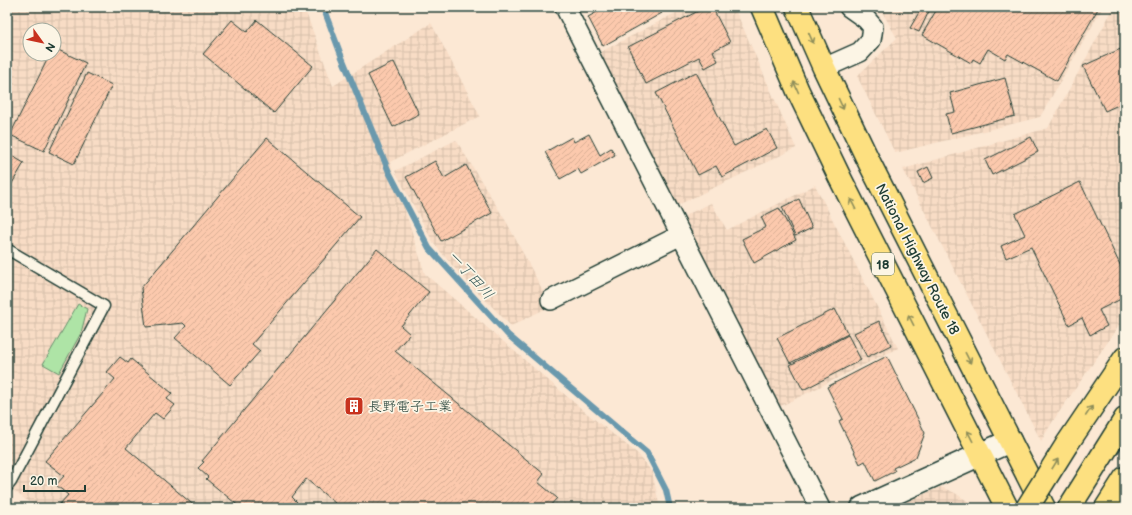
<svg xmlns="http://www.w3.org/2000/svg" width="1132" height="515" font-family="'Balsamiq Sans','Klee One',sans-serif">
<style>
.industrial{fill:url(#industrial-grid);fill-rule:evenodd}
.grass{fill:#aee4a6;stroke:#66906d}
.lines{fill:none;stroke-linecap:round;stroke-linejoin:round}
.stream{stroke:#6b99ad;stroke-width:6}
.building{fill:url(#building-hatch);stroke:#1f3d34}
.service-casing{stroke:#1f3d34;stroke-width:13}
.minor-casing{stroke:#1f3d34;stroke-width:22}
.tertiary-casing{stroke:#1f3d34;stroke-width:25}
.trunk-casing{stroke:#1f3d34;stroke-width:25}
.motorway-casing{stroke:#1f3d34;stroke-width:25}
.service{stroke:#fcf5e5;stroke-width:10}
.minor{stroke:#fcf5e5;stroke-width:19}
.tertiary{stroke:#fcf5e5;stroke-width:22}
.trunk{stroke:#fde080;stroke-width:22}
.motorway{stroke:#fde080;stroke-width:22}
.motorway-bridge-casing{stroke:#1f3d34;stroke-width:25;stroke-linecap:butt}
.motorway-bridge{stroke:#fde080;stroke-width:22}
.oneway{stroke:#8e8e5a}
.labels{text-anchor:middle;stroke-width:3.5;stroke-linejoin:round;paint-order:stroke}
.shield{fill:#fcf5e5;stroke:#617469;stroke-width:1}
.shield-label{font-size:13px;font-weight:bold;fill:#1f3d34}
.street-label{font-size:14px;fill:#1f3d34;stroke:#fcf5e5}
.poi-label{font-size:14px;fill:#1f3d34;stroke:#fcf5e5;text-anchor:start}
.water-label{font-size:15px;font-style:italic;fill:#385c5c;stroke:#fcf5e5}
</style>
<defs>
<pattern id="industrial-grid" width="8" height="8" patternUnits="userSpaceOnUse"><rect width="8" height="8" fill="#f8dcc5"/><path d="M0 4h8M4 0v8" fill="none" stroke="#d4beaa"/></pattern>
<pattern id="building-hatch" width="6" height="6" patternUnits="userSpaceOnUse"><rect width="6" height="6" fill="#fcc9ad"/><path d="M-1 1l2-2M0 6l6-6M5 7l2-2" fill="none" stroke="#d8ae95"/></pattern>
</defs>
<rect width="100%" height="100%" fill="#fce8d4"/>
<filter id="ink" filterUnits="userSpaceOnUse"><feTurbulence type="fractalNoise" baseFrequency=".025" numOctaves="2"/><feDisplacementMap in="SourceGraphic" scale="8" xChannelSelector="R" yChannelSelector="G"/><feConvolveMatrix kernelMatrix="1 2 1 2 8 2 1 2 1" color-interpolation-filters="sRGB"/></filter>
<g filter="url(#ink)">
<g class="industrial">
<path d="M7 7H304L333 86 431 23 480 116 390 162 425 274 584 411 638 454 652 472 660 508H37L7 486ZM30 30H54V54H30Z"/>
<path d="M687 7H734L796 148 676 206 599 53Z"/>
<path d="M876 7H1103L1040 117 895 153 857 76 897 38 881 10Z"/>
<path d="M1114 7H1125V317L1053 421 1041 441 903 169 1048 128Z"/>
<path d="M456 140 507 223 551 306 511 326 457 271 434 244 395 171Z"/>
<path d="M815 185 898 348 779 407 683 221 686 215 711 203 727 230Z"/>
<path d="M941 487 955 493 975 506 976 508H891Z"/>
</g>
<path class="grass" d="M78 304 87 309 81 333 59 373 43 364Z"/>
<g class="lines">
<path class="stream" d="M323 7 341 55 389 172 429 248 508 335 647 453 666 490 670 508"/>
</g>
<g class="building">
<path d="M606 7H659L662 13 603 46 588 17Z"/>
<path d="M706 7H712L730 42 713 51 718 61 705 68 699 57 646 84 628 47Z"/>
<path d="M922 7H931L919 32 910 28Z"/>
<path d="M938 7H1099L1057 81 1008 54 1005 59 988 49 980 63 973 59 971 63 922 35Z"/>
<path d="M232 20 247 32 257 20 313 66 274 113 203 54Z"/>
<path d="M1125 47V102L1105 111 1083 66Z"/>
<path d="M54 48 86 63 44 151 10 135 50 54H54Z"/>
<path d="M394 62 419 114 393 127 368 75Z"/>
<path d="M696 72 734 146 767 129 777 148 722 177 716 166 698 175 656 93Z"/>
<path d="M87 73 112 85 74 164 49 152Z"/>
<path d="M1005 78 1015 116 951 133 946 114 955 112 950 93Z"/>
<path d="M589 134 600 155 611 148 615 155 581 174 578 169 560 179 545 152 572 137 574 142Z"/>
<path d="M1031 137 1038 152 992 175 985 160Z"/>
<path d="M267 138 360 217 252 344 260 351 230 385 175 338 186 326 183 323 146 327 141 288Z"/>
<path d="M7 153 24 163 7 192Z"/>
<path d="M435 161 444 178 466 165 492 213 441 241 406 177Z"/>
<path d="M928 167 933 178 923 183 918 172Z"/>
<path d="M1080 182 1125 275V297L1099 310 1107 326 1090 335 1082 318 1069 325 1031 247 1006 258 1001 246 1025 235 1015 214Z"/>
<path d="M799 199 812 228 795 236 782 207Z"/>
<path d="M779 208 796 240 754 263 742 239 766 227 761 217Z"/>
<path d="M377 249 429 292 401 326 410 334 395 351 544 474 538 482 557 498 548 508H331L335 503 306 479 292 497 297 502 294 507 295 508H241L206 479 208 477 198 468 204 462 202 461Z"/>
<path d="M835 309 848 334 790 363 777 338Z"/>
<path d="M879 321 891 345 867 357 854 333Z"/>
<path d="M848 335 861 360 803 390 790 365Z"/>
<path d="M887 356 925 433 916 457 893 468 895 471 875 481 865 461 860 464 839 421 843 419 827 387Z"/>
<path d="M120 357 128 363 131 359 172 393 167 399 175 405 163 419 155 413 126 448 197 508H63L59 505 68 495 56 485 64 476 45 461 115 379 107 372Z"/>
</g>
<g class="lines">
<defs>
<path id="service" d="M7 249 104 306 11 482 7 487"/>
<g id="minor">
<path d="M565 7 820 508"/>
<path d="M824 68 860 52 871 40 873 27 866 19 849 7"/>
<path d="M551 300 681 235"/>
</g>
<path id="tertiary" d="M862 508 1010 441"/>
<g id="trunk">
<path d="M762 7 798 91 840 178 1007 508"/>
<path d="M797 7 824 68 870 164 1044 508"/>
</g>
<g id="motorway">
<path d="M1067 444 1125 358"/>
<path d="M1069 508 1125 419"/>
<path d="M1106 508 1125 478"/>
</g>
</defs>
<use href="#service" class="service-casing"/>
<use href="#minor" class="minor-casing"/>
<use href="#tertiary" class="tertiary-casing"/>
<use href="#trunk" class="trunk-casing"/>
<use href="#motorway" class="motorway-casing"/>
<use href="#service" class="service"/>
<use href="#minor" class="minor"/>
<use href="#tertiary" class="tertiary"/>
<use href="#trunk" class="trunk"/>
<use href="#motorway" class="motorway"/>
<defs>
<path id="motorway-bridge" d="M1027 508 1067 444"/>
</defs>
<use href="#motorway-bridge" class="motorway-bridge-casing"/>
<use href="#motorway-bridge" class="motorway-bridge"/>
</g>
<defs><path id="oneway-shaft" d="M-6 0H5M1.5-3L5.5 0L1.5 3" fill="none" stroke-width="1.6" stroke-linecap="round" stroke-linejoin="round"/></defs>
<g class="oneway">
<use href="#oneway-shaft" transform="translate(811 38) rotate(66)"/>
<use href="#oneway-shaft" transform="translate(796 87) rotate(-114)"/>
<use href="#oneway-shaft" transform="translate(841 104) rotate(65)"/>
<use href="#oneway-shaft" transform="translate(853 204) rotate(-117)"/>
<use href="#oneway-shaft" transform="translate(911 320) rotate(-117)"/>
<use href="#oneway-shaft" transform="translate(968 358) rotate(63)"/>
<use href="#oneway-shaft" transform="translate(1089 411) rotate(-56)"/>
<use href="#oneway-shaft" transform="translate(970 436) rotate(-117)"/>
<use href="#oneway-shaft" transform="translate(1055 464) rotate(-58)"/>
</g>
</g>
<defs>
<symbol id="building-square" viewBox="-11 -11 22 22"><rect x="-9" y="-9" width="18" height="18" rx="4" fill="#c8321e" stroke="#fcf5e5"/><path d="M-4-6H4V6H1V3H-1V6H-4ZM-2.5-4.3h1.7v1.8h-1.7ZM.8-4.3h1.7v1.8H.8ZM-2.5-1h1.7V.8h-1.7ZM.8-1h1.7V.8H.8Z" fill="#fff"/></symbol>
</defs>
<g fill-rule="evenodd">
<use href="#building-square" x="343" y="395" width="22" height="22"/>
</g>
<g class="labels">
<rect class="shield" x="872" y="253" width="22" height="22" rx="3"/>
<g class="shield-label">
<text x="883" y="269">18</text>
</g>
<g class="street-label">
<text transform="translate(918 259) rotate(63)" y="5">National Highway Route 18</text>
</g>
<g class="poi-label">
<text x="368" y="411">長野電子工業</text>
</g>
<g class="water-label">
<text transform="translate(471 275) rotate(48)" y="5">一丁田川</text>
</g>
</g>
<rect width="1132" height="515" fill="none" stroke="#fcf5e5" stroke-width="24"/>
<rect x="12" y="12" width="1108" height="491" fill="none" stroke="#1f3d34" stroke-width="1.5" filter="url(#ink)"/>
<g transform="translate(42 42) rotate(123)"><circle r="19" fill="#fcf5e5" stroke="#a4ab9e"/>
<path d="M0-3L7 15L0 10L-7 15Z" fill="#c8321e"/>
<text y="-6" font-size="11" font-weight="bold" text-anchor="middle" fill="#1f3d34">N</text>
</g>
<path d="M24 485v6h61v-6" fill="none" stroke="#1f3d34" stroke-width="2"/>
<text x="30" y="485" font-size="12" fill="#1f3d34" stroke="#fcf5e5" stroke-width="3" paint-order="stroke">20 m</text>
</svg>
